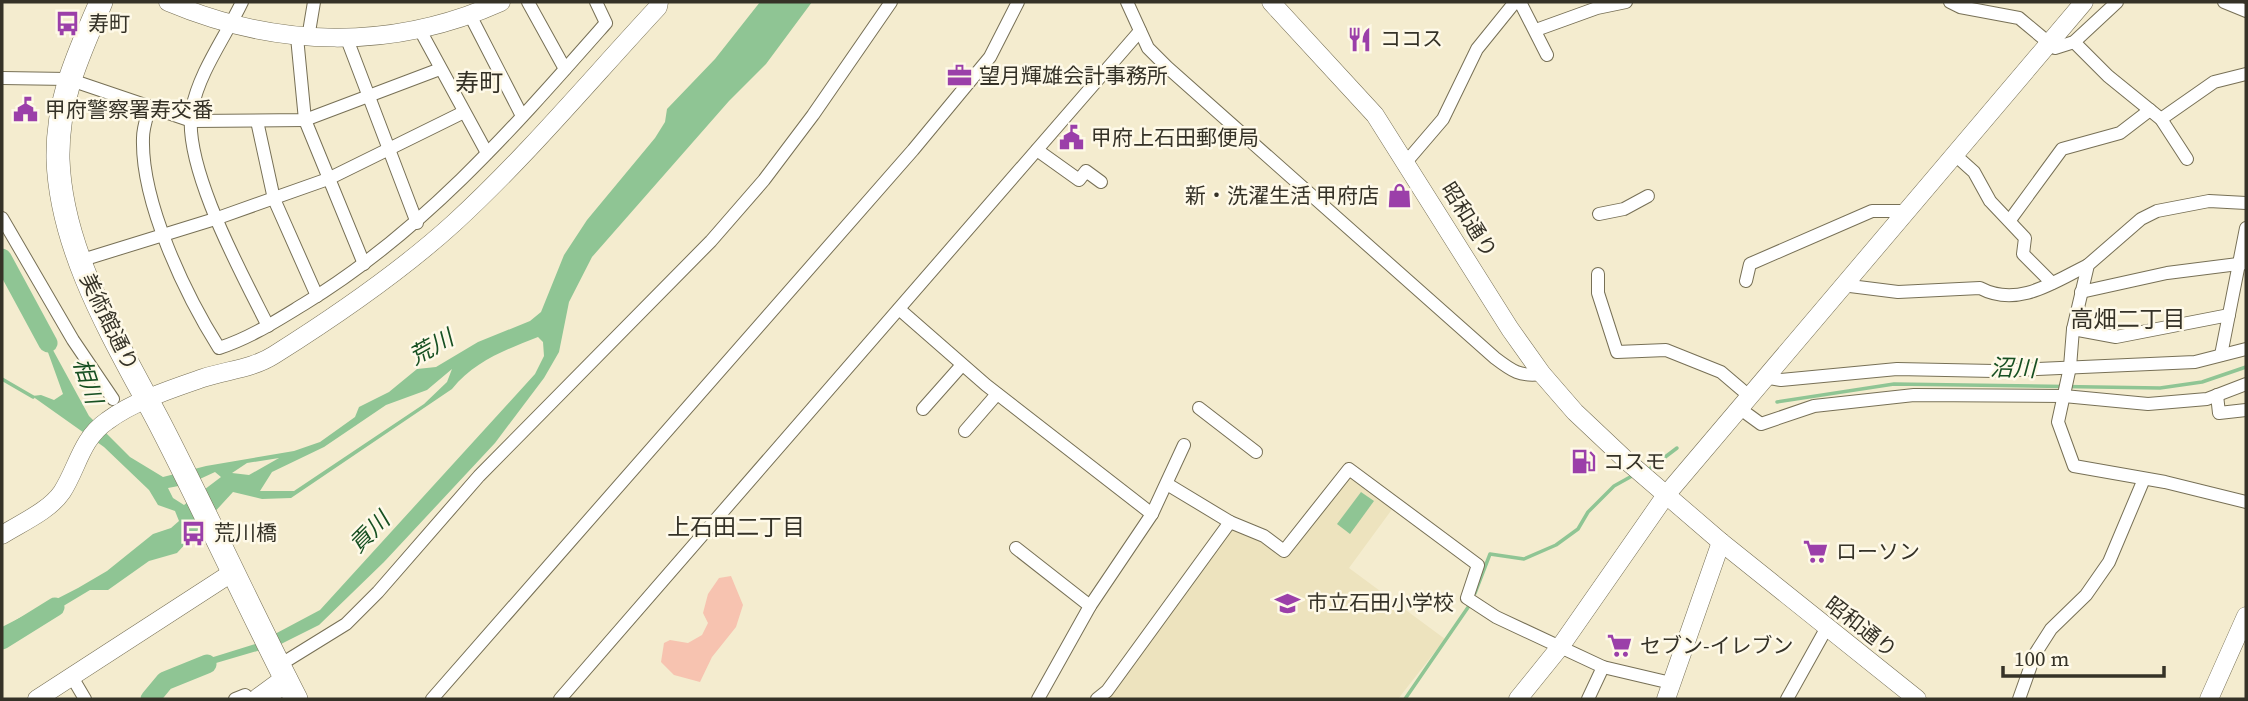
<svg xmlns="http://www.w3.org/2000/svg" width="2248" height="701" font-family="'Source Serif 4','Noto Sans JP',serif">
<style>
.built{fill:#ede3be}
.green{fill:#f7c3b0}
.water{fill:#8fc594;fill-rule:evenodd}
.lines{fill:none;stroke-linecap:round;stroke-linejoin:round}
.stream{stroke:#8fc594;stroke-width:3.5}
.river{stroke:#8fc594;stroke-width:19}
.street-casing{stroke:#777056;stroke-width:14}
.secondary-casing{stroke:#777056;stroke-width:19}
.highway-casing{stroke:#777056;stroke-width:24}
.street{stroke:#fff;stroke-width:12}
.secondary{stroke:#fff;stroke-width:18}
.highway{stroke:#fff;stroke-width:23}
.labels{text-anchor:middle;stroke-width:5;stroke-linejoin:round;paint-order:stroke}
.poi-label{font-size:21px;fill:#353227;stroke:#fef9e8;text-anchor:start}
.street-label{font-size:21px;fill:#353227;stroke:#fef9e8}
.neighbourhood-label{font-size:23px;fill:#353227;stroke:#fef9e8}
.water-label{font-size:23px;font-style:italic;fill:#175022;stroke:#fef9e8}
.quarter-label{font-size:24px;fill:#353227;stroke:#fef9e8}
</style>
<rect width="100%" height="100%" fill="#f4eccf"/>
<path class="built" d="M1347 478H1352L1393 508 1349 568 1445 639 1398 699H1106L1231 531 1237 529 1285 555Z"/>
<path class="green" d="M731 576 743 605 736 627 712 657 700 682 674 675 661 662 664 643 670 640 688 643 702 635 708 623 703 613 708 594 719 578Z"/>
<g class="water">
<path d="M760 2H812L766 64 729 101 592 257 569 302 559 352 544 378 495 443 384 562 319 625 281 644 182 673 207 659 258 643 320 610 535 374 544 356 543 342 538 337C505 350 475 361 452 389L291 498 262 499 233 492 177 553 149 561 108 590H90L45 617 20 623 2 637V627L78 588 107 571 153 534 171 528 179 521 175 511 158 505 149 490 104 447 32 396 41 395 54 400 63 394 36 319 89 416 130 457 163 477 206 466 294 451 320 442 355 417 359 407 389 392 417 369 436 367 478 342 530 321 541 312 564 255 587 220 655 138 665 122 667 109 715 59ZM452 369 447 382 424 404 294 491H260L272 472 324 447 386 405 427 390ZM279 458 249 475 232 473 247 463ZM215 472 221 477 184 505 173 498 168 488 189 484Z"/>
<path d="M1361 492 1374 501 1350 534 1337 524Z"/>
</g>
<g class="lines">
<g class="stream">
<path d="M2 379 33 397"/>
<path d="M1777 402 1894 384 2160 388 2202 382 2246 367"/>
<path d="M1648 470 1677 448"/>
<path d="M1475 593 1490 554 1524 559 1556 545 1578 529 1588 512 1614 486 1632 476"/>
<path d="M1405 699 1471 603"/>
</g>
<g class="river">
<path d="M2 258 48 343"/>
<path d="M2 640 55 607"/>
<path d="M150 699 165 681 207 664"/>
</g>
<defs>
<g id="street">
<path d="M242 2C226 36 199 72 192 109 181 164 243 276 268 326"/>
<path d="M528 2 565 69"/>
<path d="M1127 2 1148 48 1167 67 1495 358C1512 371 1520 377 1542 374"/>
<path d="M1520 2 1547 55"/>
<path d="M1950 2 1960 7 2019 18 2055 48 2074 42 2117 2"/>
<path d="M2224 2 2246 11"/>
<path d="M470 15 522 116"/>
<path d="M420 30 487 153"/>
<path d="M1536 30 1597 8 1626 2"/>
<path d="M297 37 305 120 364 264"/>
<path d="M308 38 314 2"/>
<path d="M347 39 417 223"/>
<path d="M2074 42 2108 76 2161 119 2187 159"/>
<path d="M2 78 68 79 192 121 305 120 440 69"/>
<path d="M150 106C147 117 143 127 143 138 141 202 185 294 219 348 250 338 276 321 304 304 423 232 515 126 606 23L596 2"/>
<path d="M2161 119 2214 82 2246 74"/>
<path d="M257 121 274 199 317 296"/>
<path d="M1037 150 1079 180 1086 171 1101 182"/>
<path d="M1954 154 1974 172 1990 201 2025 238 2023 254 2052 283"/>
<path d="M1407 161 1443 119 1477 49 1515 2"/>
<path d="M2246 203 2209 201 2157 211 2141 219 2088 265 2073 329 2070 367 2058 422 2074 466 2165 482 2246 502"/>
<path d="M1599 214 1624 209 1648 196"/>
<path d="M2 218 73 340 113 399"/>
<path d="M2010 220 2062 149 2120 133 2150 110"/>
<path d="M79 261 215 219 328 179 464 112"/>
<path d="M1598 274V293L1617 352 1666 350 1721 372 1748 395"/>
<path d="M1746 281 1750 264 1872 211H1905"/>
<path d="M1842 285 1898 292 1980 288C2018 308 2054 282 2088 265"/>
<path d="M2081 292 2167 273 2246 263"/>
<path d="M899 309 986 385 1152 514"/>
<path d="M2073 329 2116 337 2229 315"/>
<path d="M2221 355 2246 228"/>
<path d="M1764 377 1781 380 1897 369 1994 371 2195 362 2246 349"/>
<path d="M2217 395 2219 413 2246 410"/>
<path d="M1199 408 1256 452"/>
<path d="M1739 408 1761 424 1814 406 1914 395 2064 396 2148 404 2207 399 2246 384"/>
<path d="M923 409 962 365"/>
<path d="M965 431 997 394"/>
<path d="M1167 484 1230 522"/>
<path d="M1016 548 1090 606"/>
<path d="M278 666 346 624 378 592 479 476 711 241 764 180 813 115 891 2"/>
<path d="M72 677 85 699"/>
<path d="M235 699 245 695 250 699"/>
<path d="M432 699 913 150 990 57 1018 2"/>
<path d="M560 699 1140 31"/>
<path d="M1038 699 1090 606 1152 514 1184 445"/>
<path d="M1097 699 1107 691 1230 522 1264 536 1284 551 1349 469 1478 565 1467 598 1496 617 1603 667 1671 683"/>
<path d="M1588 699 1603 667"/>
<path d="M1787 699 1826 629"/>
<path d="M2019 699 2035 654 2051 629 2086 595 2109 562 2144 479"/>
</g>
<g id="secondary">
<path d="M168 2C277 48 392 51 501 2"/>
<path d="M1271 2 1375 115 1510 329 1542 374 1575 412 1628 462 1721 542 1917 699"/>
<path d="M2 535C21 523 49 511 62 492 78 467 81 439 107 421 134 401 171 389 203 378 227 370 252 369 274 355 336 316 399 273 454 223 526 157 591 79 658 7L659 2"/>
<path d="M37 699 233 572"/>
<path d="M1518 699 1560 647 1666 495 2084 2"/>
<path d="M1666 699 1721 542"/>
<path d="M2209 699 2246 616"/>
</g>
<g id="highway">
<path d="M101 2C78 56 57 98 58 159 61 253 117 342 160 424 207 515 249 608 296 699"/>
<path d="M260 699 286 680"/>
</g>
</defs>
<use href="#street" class="street-casing"/>
<use href="#secondary" class="secondary-casing"/>
<use href="#highway" class="highway-casing"/>
<use href="#street" class="street"/>
<use href="#secondary" class="secondary"/>
<use href="#highway" class="highway"/>
</g>
<defs>
<symbol id="bus-bare" viewBox="-9 -9 18 18"><path d="M-5-6H5V4H4V6H2V4H-2V6H-4V4H-5ZM-3.5-4V0h7V-4ZM-3.5 1.2v1.5H-2V1.2ZM2 1.2v1.5H3.5V1.2Z" fill="#9b3fa9" stroke="#fef9e8" stroke-width="2.5" paint-order="stroke"/></symbol>
<symbol id="restaurant-bare" viewBox="-9 -9 18 18"><path d="M-5-6h1v4h1v-4h1v4h1v-4h1v5L-1.5 .5V6h-2V.5L-5-1ZM5-6V6H3V1.5H1.5Q1.5-4 5-6Z" fill="#9b3fa9" stroke="#fef9e8" stroke-width="2.5" paint-order="stroke"/></symbol>
<symbol id="office-bare" viewBox="-9 -9 18 18"><path d="M-6-3h4V-5.5h4V-3h4V5H-6ZM-1-4.5V-3h2v-1.5ZM-6 0V1H6V0Z" fill="#9b3fa9" stroke="#fef9e8" stroke-width="2.5" paint-order="stroke"/></symbol>
<symbol id="civic-bare" viewBox="-9 -9 18 18"><path d="M-.6-6.5H3V-4.5H.6V-3L4-1V1h2V6H-6V1h2V-1L-.6-3ZM-1.2 2.5V6h2.4V2.5Z" fill="#9b3fa9" stroke="#fef9e8" stroke-width="2.5" paint-order="stroke"/></symbol>
<symbol id="shop-bare" viewBox="-9 -9 18 18"><path d="M-5-2.5h2.3a2.7 3.5 0 0 1 5.4 0H5L5.5 6h-11ZM-1.5-2.5h3a1.5 2.3 0 0 0-3 0Z" fill="#9b3fa9" stroke="#fef9e8" stroke-width="2.5" paint-order="stroke"/></symbol>
<symbol id="fuel-bare" viewBox="-9 -9 18 18"><path d="M-5.5-6h7V0h2V4h1.3V-2.5L3-4.5l.8-.8L6-3V5H2.5V1h-1V6h-7ZM-4.2-4.7v3.2H.2V-4.7Z" fill="#9b3fa9" stroke="#fef9e8" stroke-width="2.5" paint-order="stroke"/></symbol>
<symbol id="supermarket-bare" viewBox="-9 -9 18 18"><path d="M-6-5.5h2.5l.6 2H6L4.5 2H-2.5L-4.4-4H-6ZM-1.5 3.2a1.3 1.3 0 1 0 .1 0ZM3 3.2a1.3 1.3 0 1 0 .1 0Z" fill="#9b3fa9" stroke="#fef9e8" stroke-width="2.5" paint-order="stroke"/></symbol>
<symbol id="school-bare" viewBox="-9 -9 18 18"><path d="M0-5L7-2L0 1L-7-2ZM-4 1L0 2.5L4 1V4Q0 6-4 4Z" fill="#9b3fa9" stroke="#fef9e8" stroke-width="2.5" paint-order="stroke"/></symbol>
</defs>
<g fill-rule="evenodd">
<use href="#bus-bare" x="50" y="6" width="35" height="35"/>
<use href="#restaurant-bare" x="1342" y="22" width="35" height="35"/>
<use href="#office-bare" x="942" y="58" width="35" height="35"/>
<use href="#civic-bare" x="8" y="92" width="35" height="35"/>
<use href="#civic-bare" x="1054" y="120" width="35" height="35"/>
<use href="#shop-bare" x="1382" y="178" width="35" height="35"/>
<use href="#fuel-bare" x="1566" y="444" width="35" height="35"/>
<use href="#bus-bare" x="176" y="516" width="35" height="35"/>
<use href="#supermarket-bare" x="1798" y="534" width="35" height="35"/>
<use href="#school-bare" x="1270" y="586" width="35" height="35"/>
<use href="#supermarket-bare" x="1602" y="628" width="35" height="35"/>
</g>
<g class="labels">
<g class="poi-label">
<text x="88" y="31">寿町</text>
<text x="1380" y="46">ココス</text>
<text x="979" y="83">望月輝雄会計事務所</text>
<text x="45" y="117">甲府警察署寿交番</text>
<text x="1091" y="145">甲府上石田郵便局</text>
<text x="1379" y="203" text-anchor="end">新・洗濯生活 甲府店</text>
<text x="1603" y="469">コスモ</text>
<text x="214" y="540">荒川橋</text>
<text x="1836" y="559">ローソン</text>
<text x="1307" y="610">市立石田小学校</text>
<text x="1640" y="653">セブン-イレブン</text>
</g>
<g class="street-label">
<text transform="translate(1469 220) rotate(58)" y="7">昭和通り</text>
<text transform="translate(109 322) rotate(64)" y="7">美術館通り</text>
<text transform="translate(1861 627) rotate(38)" y="7">昭和通り</text>
</g>
<g class="neighbourhood-label">
<text x="2128" y="327">高畑二丁目</text>
<text x="736" y="535">上石田二丁目</text>
</g>
<g class="water-label">
<text transform="translate(431 347) rotate(-29)" y="8">荒川</text>
<text transform="translate(2013 368) rotate(1)" y="8">沼川</text>
<text transform="translate(88 381) rotate(72)" y="8">相川</text>
<text transform="translate(369 532) rotate(-45)" y="8">貢川</text>
</g>
<g class="quarter-label">
<text x="479" y="91">寿町</text>
</g>
</g>
<rect width="2248" height="701" fill="none" stroke="#353227" stroke-width="7"/>
<path d="M2003 666v10h161v-10" fill="none" stroke="#353227" stroke-width="3.5"/>
<text x="2014" y="666" font-size="21" fill="#353227" stroke="#fef9e8" stroke-width="5" paint-order="stroke">100 m</text>
</svg>
